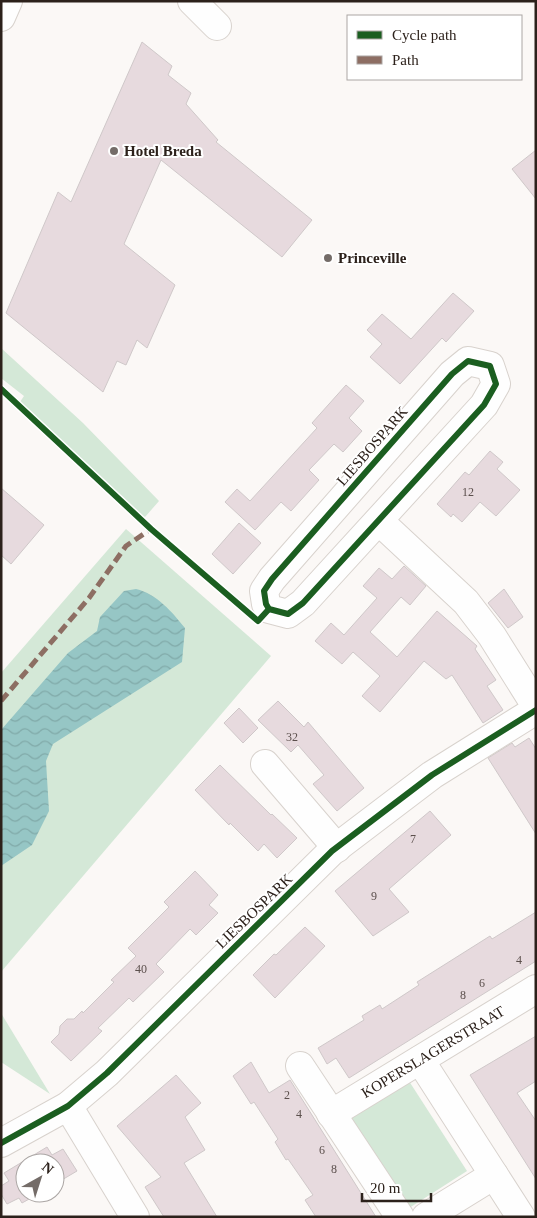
<svg xmlns="http://www.w3.org/2000/svg" width="537" height="1218" font-family="'Times New Roman',serif">
<style>
.green{fill:#d4e8d7}
.water{fill:url(#water-waves)}
.building{fill:#e7dade;stroke:#cfc8c9}
.lines{fill:none;stroke-linecap:round;stroke-linejoin:round}
.minor-casing{stroke:#d8d2cd;stroke-width:30}
.minor{stroke:#fefefe;stroke-width:28}
.quiet{stroke:#8d6e63;stroke-width:5;stroke-dasharray:10 5;stroke-linecap:butt}
.cycleway-casing{stroke:#fff;stroke-width:9}
.cycleway{stroke:#1b5e20;stroke-width:6}
.poi-dot{fill:#746c68;stroke:#fff;stroke-width:2}
.labels{text-anchor:middle;stroke-width:4;stroke-linejoin:round;paint-order:stroke}
.number-label{font-size:12px;fill:#5b4f4c}
.poi-label{font-size:15px;font-weight:bold;fill:#2c211b;stroke:#fff;text-anchor:start}
.street-label{font-size:15px;fill:#2c211b;stroke:#fff}
</style>
<defs>
<pattern id="water-waves" width="16" height="10" patternUnits="userSpaceOnUse" patternTransform="scale(1.25)"><rect width="16" height="10" fill="#96c6c5"/><path d="M0 5q4-4 8 0t8 0" fill="none" stroke="#81aaa9"/></pattern>
</defs>
<rect width="100%" height="100%" fill="#fbf8f6"/>
<g class="green">
<path d="M1 348 83 423 159 501 145 517 140 515 20 402 24 396 1 378Z"/>
<path d="M126 529 271 656 1 972V673Z"/>
<path d="M1 1013 50 1094 1 1062Z"/>
<path d="M407 1078 467 1171 406 1210 345 1116Z"/>
</g>
<path class="water" d="M136 589C157 594 172 612 185 628L182 662 53 744 46 761 49 811 32 845 1 866V730L68 653 97 631 100 617 124 591Z"/>
<g class="building">
<path d="M142 42 172 66 168 75 191 93 186 104 218 140 216 142 312 220 282 257 161 160 124 244 175 285 147 348 137 340 126 365 117 361 103 392 6 313 58 192 71 202Z"/>
<path d="M536 150V199L512 169Z"/>
<path d="M453 293 474 311 446 342 442 338 400 384 370 357 382 344 367 330 382 314 411 339Z"/>
<path d="M346 385 364 401 349 418 362 431 343 452 334 444 309 470 319 480 291 511 281 502 255 530 225 502 237 489 250 501 317 428 312 423Z"/>
<path d="M490 451 503 462 497 469 520 490 496 516 480 502 462 522 453 514 451 517 437 504 465 472 469 475Z"/>
<path d="M1 488 44 525 11 564 1 555Z"/>
<path d="M239 523 261 543 233 574 212 554Z"/>
<path d="M404 566 426 586 410 605 401 597 370 632 397 657 437 611 477 646 475 649 496 680 487 686 503 710 483 723 452 675 446 679 424 661 380 712 362 696 380 676 353 652 342 664 315 641 331 623 344 635 377 598 363 586 379 568 392 579Z"/>
<path d="M504 589 523 617 508 628 488 603Z"/>
<path d="M278 701 304 727 308 722 364 788 337 811 313 784 324 775 298 745 291 752 258 720Z"/>
<path d="M239 708 258 728 243 743 224 723Z"/>
<path d="M529 738 536 749V834L488 758 512 743 515 747Z"/>
<path d="M220 765 271 815 272 814 297 838 277 858 264 844 258 851 230 823 229 825 195 790Z"/>
<path d="M430 811 451 835 389 889 409 912 373 936 335 891Z"/>
<path d="M195 871 218 895 209 905 218 913 196 935 190 929 156 964 164 972 133 1002 129 998 98 1028 102 1031 71 1061 51 1042 59 1034 60 1026 67 1019H74L82 1011 83 1013 114 982 111 980 136 956 128 948 169 907 164 902Z"/>
<path d="M536 912V961L349 1078 336 1058 327 1064 318 1048 364 1020 362 1016 380 1005 382 1009 419 985 417 982 490 936 492 939Z"/>
<path d="M305 927 325 946 275 998 253 975 274 954 276 955Z"/>
<path d="M536 1036V1081L517 1093 536 1121V1179L470 1075Z"/>
<path d="M251 1062 269 1093 290 1080 376 1217H316L305 1200 313 1195 288 1159 286 1160 275 1142 278 1139 254 1102 251 1104 233 1076Z"/>
<path d="M176 1075 201 1103 185 1117 205 1150 184 1163 217 1217H164L145 1187 161 1177 117 1126Z"/>
<path d="M47 1147 52 1155 63 1149 77 1171 55 1184V1163H25V1193H40L22 1203 19 1198 7 1204 1 1194V1186L9 1181 4 1173Z"/>
</g>
<g class="lines">
<defs>
<g id="minor">
<path d="M192 1 217 26"/>
<path d="M1 17 8 1"/>
<path d="M468 361 490 366 496 384 484 405 303 603 288 614 269 609 266 604 264 591 272 579 452 374Z"/>
<path d="M379 521 466 602 492 636 536 706"/>
<path d="M265 764 337 848"/>
<path d="M420 1060 521 1217"/>
<path d="M300 1066 400 1217"/>
<path d="M68 1106 135 1217"/>
<path d="M331 1114 536 989"/>
<path d="M1 1143 68 1106 107 1073 332 851 432 775 536 710"/>
<path d="M426 1217 494 1175"/>
</g>
</defs>
<use href="#minor" class="minor-casing"/>
<use href="#minor" class="minor"/>
<path class="quiet" d="M1 701 89 598 126 546 151 529"/>
<defs>
<g id="cycleway">
<path d="M468 361 490 366 496 384 484 405 303 603 288 614 269 609 266 604 264 591 272 579 452 374Z"/>
<path d="M1 389 151 529 258 621 269 609"/>
<path d="M1 1143 68 1106 107 1073 332 851 432 775 536 710"/>
</g>
</defs>
<use href="#cycleway" class="cycleway-casing"/>
<use href="#cycleway" class="cycleway"/>
</g>
<g class="poi-dot">
<circle cx="114" cy="151" r="5"/>
<circle cx="328" cy="258" r="5"/>
</g>
<g class="labels">
<g class="number-label">
<text x="468" y="496">12</text>
<text x="292" y="741">32</text>
<text x="413" y="843">7</text>
<text x="374" y="900">9</text>
<text x="519" y="964">4</text>
<text x="141" y="973">40</text>
<text x="482" y="987">6</text>
<text x="463" y="999">8</text>
<text x="287" y="1099">2</text>
<text x="299" y="1118">4</text>
<text x="322" y="1154">6</text>
<text x="334" y="1173">8</text>
</g>
<g class="poi-label">
<text x="124" y="156">Hotel Breda</text>
<text x="338" y="263">Princeville</text>
</g>
<g class="street-label">
<text transform="translate(372 446) rotate(-49)" y="5">LIESBOSPARK</text>
<text transform="translate(254 911) rotate(-44)" y="5">LIESBOSPARK</text>
<text transform="translate(433 1052) rotate(-31)" y="5">KOPERSLAGERSTRAAT</text>
</g>
</g>
<rect width="537" height="1218" fill="none" stroke="#2c211b" stroke-width="5"/>
<rect x="347" y="15" width="175" height="65" fill="#ffffff" stroke="#aba6a4"/>
<rect x="357" y="31" width="25" height="8" fill="#1b5e20" stroke="#aba6a4"/>
<text x="392" y="40" font-size="15" fill="#2c211b">Cycle path</text>
<rect x="357" y="56" width="25" height="8" fill="#8d6e63" stroke="#aba6a4"/>
<text x="392" y="65" font-size="15" fill="#2c211b">Path</text>
<g transform="translate(40 1178) rotate(39)"><circle r="24" fill="#ffffff" stroke="#aba6a4"/>
<path d="M0-4L9 19L0 12L-9 19Z" fill="#746c68"/>
<text y="-8" font-size="14" font-weight="bold" text-anchor="middle" fill="#2c211b">N</text>
</g>
<path d="M362 1193v8h69v-8" fill="none" stroke="#2c211b" stroke-width="2.5"/>
<text x="370" y="1193" font-size="15" fill="#2c211b" stroke="#ffffff" stroke-width="4" paint-order="stroke">20 m</text>
</svg>
